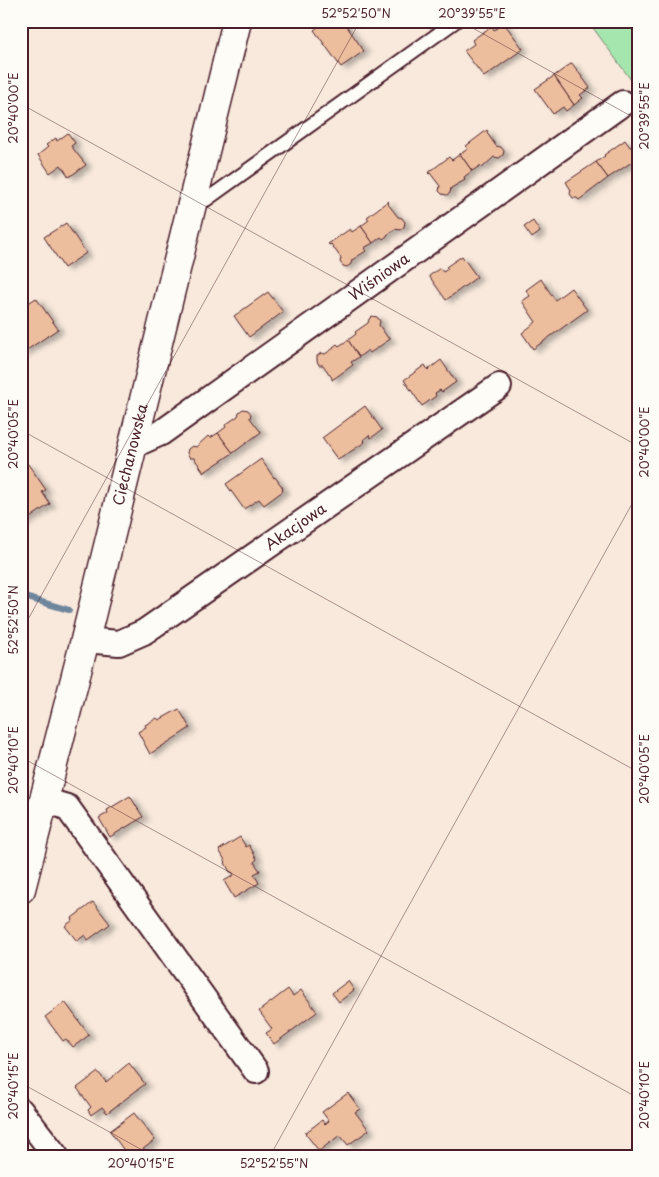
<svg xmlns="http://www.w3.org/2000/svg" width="659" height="1177" font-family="'Playpen Sans',sans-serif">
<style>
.green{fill:#a5e6af;stroke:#78826d}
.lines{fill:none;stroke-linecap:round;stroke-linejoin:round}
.stream{stroke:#6e859c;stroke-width:6}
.building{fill:#edbe9e;stroke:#4a1f2b;filter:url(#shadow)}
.lane-casing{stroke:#4a1f2b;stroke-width:16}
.street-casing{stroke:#4a1f2b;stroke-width:28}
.secondary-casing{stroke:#4a1f2b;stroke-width:31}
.lane{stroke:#fdfcf7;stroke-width:12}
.street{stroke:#fdfcf7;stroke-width:24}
.secondary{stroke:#fdfcf7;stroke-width:28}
.ticks{fill:none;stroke:#4a1f2b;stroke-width:1;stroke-opacity:0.45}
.labels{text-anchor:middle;stroke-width:4;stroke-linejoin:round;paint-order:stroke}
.street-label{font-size:15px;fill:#4a1f2b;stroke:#fdfcf7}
.neatline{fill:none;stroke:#4a1f2b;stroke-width:2}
.ticks-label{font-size:12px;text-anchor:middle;fill:#4a1f2b}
</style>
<defs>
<filter id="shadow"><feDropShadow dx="5.5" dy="3" stdDeviation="2.5" flood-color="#0004"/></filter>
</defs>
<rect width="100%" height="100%" fill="#f8e9dc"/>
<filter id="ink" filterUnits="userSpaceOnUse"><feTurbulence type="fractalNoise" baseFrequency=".02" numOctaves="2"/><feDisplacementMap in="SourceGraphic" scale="10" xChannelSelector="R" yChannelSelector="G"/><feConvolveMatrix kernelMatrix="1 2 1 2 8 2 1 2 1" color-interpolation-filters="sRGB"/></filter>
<g filter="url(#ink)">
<path class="green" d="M588 21H638V89L634 84Z"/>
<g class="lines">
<path class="stream" d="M21 596 69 610"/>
</g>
<g class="building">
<path d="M326 21H343L364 51 341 67 314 30Z"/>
<path d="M504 23 523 49 484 77 464 51 474 44 472 40 492 26 494 30Z"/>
<path d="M572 63 590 88 580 95 583 98 574 105 554 76Z"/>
<path d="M554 76 574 105 566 111 563 107 553 114 535 89Z"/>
<path d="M487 130 488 132 487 133 496 146 501 147 504 151 503 155 499 158 494 157 482 168 480 166 472 171 460 154 468 149 466 146Z"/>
<path d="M68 133 75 143 71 146 86 165 69 177 61 165 50 173 38 155 48 147 46 145 56 138 57 141Z"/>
<path d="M625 140 630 147 635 148 638 152 636 156 638 158 608 178 596 162 605 156 604 155Z"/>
<path d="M460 154 472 171 464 177 465 180 451 188 450 193 447 195 442 194 439 191 440 186 430 173 429 174 428 173 449 157 452 160Z"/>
<path d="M596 162 608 178 579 200 577 198H573L570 194 571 190 566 182Z"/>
<path d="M388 201 389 203 388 204 398 217 402 218 405 222 404 227 400 230 395 229 387 235V236L383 239 381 237 373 243 361 226 369 220 367 217Z"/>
<path d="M533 221 540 232 532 238 524 227Z"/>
<path d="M66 223 86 253 64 268 44 237Z"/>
<path d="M361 226 373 243 364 248 366 251 352 260 351 264 347 267 343 266 340 262 341 258 331 244 330 245 328 244 350 229 352 232Z"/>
<path d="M462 256 477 277 446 300 429 276 440 268 443 272 448 269 446 267Z"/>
<path d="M541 279 555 300 571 288 587 310 533 349 522 333 536 322 522 301 530 296 526 290Z"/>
<path d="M268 292 283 312 249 337 234 316Z"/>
<path d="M36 298 58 329 21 354V308Z"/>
<path d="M372 316 377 317 380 321 379 325 388 338 390 337V339L370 353 368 350 359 357 348 340 356 334 355 332 368 323 369 319Z"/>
<path d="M348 340 359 357 351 362 353 365 332 380V378L323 365H319L317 361V356L321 353 325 354 334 348 333 347 337 344 339 346Z"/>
<path d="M441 360 456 382 442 392 440 390 435 393 436 396 422 406 404 380 425 365 428 370Z"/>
<path d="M365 406 382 430 371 438 369 435 363 440 365 442 338 460 322 438Z"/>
<path d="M243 409 248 410 251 414 250 418 260 431H261V432L233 453 218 433 226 427 225 425 238 416 239 412Z"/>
<path d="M218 433 233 453 203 473V471L194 458H190L187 453 188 449 192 446 196 447 208 436 210 438Z"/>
<path d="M261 459 274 478 275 477 283 488 282 489 283 491 264 505 259 499 244 509 226 484Z"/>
<path d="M28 464 46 490 42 492 50 504 21 524V469Z"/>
<path d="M179 709 190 728 150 754 138 732 146 727 145 725 157 718 159 720Z"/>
<path d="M130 796 143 817 110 837 99 818 108 813 107 810Z"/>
<path d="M240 837 246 847 249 845 257 859 254 862 260 871 254 874 259 883 234 898 224 881 234 875 232 872H230L225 863 226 862 219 850Z"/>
<path d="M93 902 110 924 88 940 85 935 77 941 65 926 73 920 72 918Z"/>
<path d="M348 981 354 990 339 1002 332 993Z"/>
<path d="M288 989 293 996 301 990 317 1012 274 1044 266 1033 272 1029 259 1011Z"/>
<path d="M65 1002 89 1035 73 1047 66 1039 63 1041 45 1017Z"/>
<path d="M129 1063 145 1084 107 1113 102 1107 91 1115 88 1110 91 1107 77 1088 98 1072 106 1082Z"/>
<path d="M348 1093 360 1109 355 1112 369 1130 348 1145 340 1135 319 1151 305 1133 322 1120 325 1124 329 1121 322 1112Z"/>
<path d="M134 1113 155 1140 134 1156H128L110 1131Z"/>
</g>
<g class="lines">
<defs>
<path id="lane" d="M192 207 206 200 456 21"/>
<g id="street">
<path id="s1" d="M132 446 161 433 623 103"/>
<path id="s2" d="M85 640 119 643 144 632 499 386"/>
<path d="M43 800 67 807 256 1071"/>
<path d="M21 1111 56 1156"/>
</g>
<g id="secondary">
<path id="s3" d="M21 889 85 640 237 21"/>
</g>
</defs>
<use href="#lane" class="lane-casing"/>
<use href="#street" class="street-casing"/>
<use href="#secondary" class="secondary-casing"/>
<use href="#lane" class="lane"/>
<use href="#street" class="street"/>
<use href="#secondary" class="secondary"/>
</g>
</g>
<path class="ticks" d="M460 21 638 120M21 104 638 446M21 430 638 772M21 632 360 21M21 757 638 1098M21 1083 153 1156M270 1156 638 493"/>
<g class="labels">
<g class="street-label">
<text dy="5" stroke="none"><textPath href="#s1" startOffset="300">Wiśniowa</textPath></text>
<text dy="5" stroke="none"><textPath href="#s3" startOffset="448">Ciechanowska</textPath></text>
<text dy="5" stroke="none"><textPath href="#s2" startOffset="246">Akacjowa</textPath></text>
</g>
</g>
<rect width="659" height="1177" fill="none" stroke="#fdfcf7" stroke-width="55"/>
<rect x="28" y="28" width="604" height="1122" class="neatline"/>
<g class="ticks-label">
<text x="356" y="18">52°52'50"N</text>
<text x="472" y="18">20°39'55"E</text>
<text transform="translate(14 108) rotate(-90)" y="4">20°40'00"E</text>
<text transform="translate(645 116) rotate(-90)" y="4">20°39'55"E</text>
<text transform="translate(14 434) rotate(-90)" y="4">20°40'05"E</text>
<text transform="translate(645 442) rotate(-90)" y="4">20°40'00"E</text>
<text transform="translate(14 620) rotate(-90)" y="4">52°52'50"N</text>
<text transform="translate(14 760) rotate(-90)" y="4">20°40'10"E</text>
<text transform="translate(645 769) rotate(-90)" y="4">20°40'05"E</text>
<text transform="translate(14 1086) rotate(-90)" y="4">20°40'15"E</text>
<text transform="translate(645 1095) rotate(-90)" y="4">20°40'10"E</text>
<text x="141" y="1168">20°40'15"E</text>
<text x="274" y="1168">52°52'55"N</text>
</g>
</svg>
